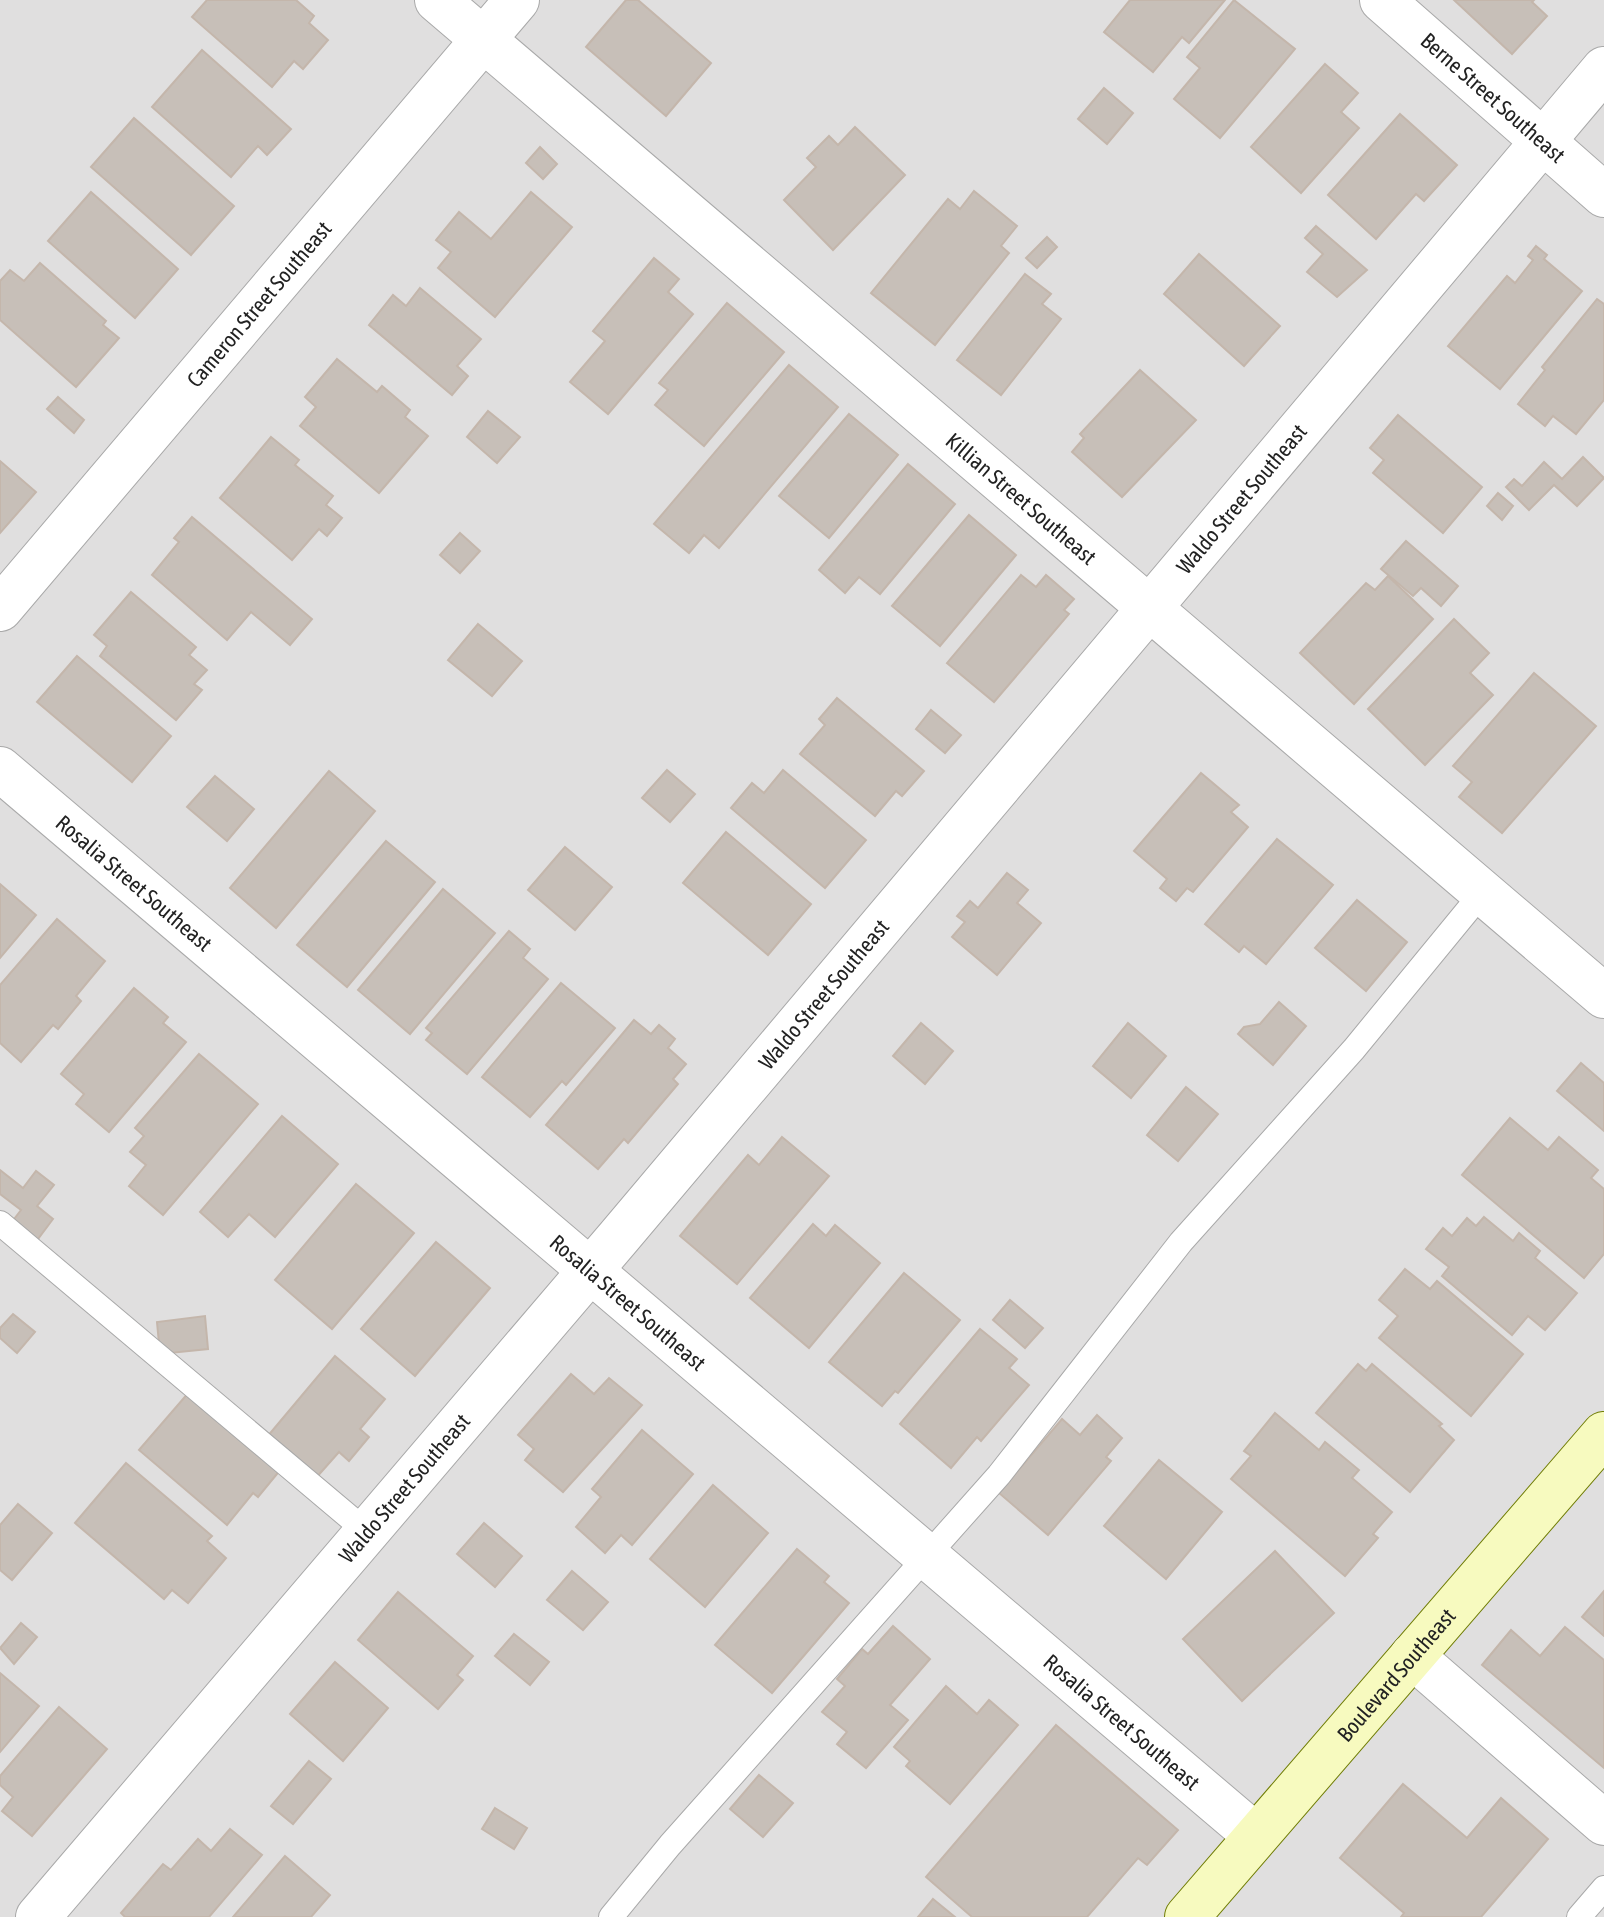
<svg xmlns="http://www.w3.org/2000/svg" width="1604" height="1917" font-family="'Asap Condensed',sans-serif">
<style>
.residential{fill:#e0dfdf}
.building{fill:#c7bfb8;stroke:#c4b6ab;stroke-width:2}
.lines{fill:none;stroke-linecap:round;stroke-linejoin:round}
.service-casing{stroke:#a9a9a9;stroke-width:26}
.minor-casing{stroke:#a9a9a9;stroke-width:46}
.secondary-casing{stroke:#707d05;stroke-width:46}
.service{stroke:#fff;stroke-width:24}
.minor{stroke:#fff;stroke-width:44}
.secondary{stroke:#f7fabf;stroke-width:44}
.labels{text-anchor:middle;stroke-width:7;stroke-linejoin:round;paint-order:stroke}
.street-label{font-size:22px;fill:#222;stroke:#fff}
</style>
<rect width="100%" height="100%" fill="#f2efe9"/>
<rect class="residential" x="0" y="0" width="1604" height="1917"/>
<g class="building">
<path d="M207 0H296L314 16 309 23 328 40 303 69 294 61 272 87 192 17Z"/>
<path d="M626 0H638L711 63 666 116 586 47Z"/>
<path d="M1130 0H1225L1189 43 1182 37 1153 72 1104 32Z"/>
<path d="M1234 0 1295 49 1220 138 1174 99 1200 68 1187 57Z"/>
<path d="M1454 0H1534L1532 2 1547 16 1512 54Z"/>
<path d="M202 50 291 129 267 155 258 146 231 177 152 107Z"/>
<path d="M1325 64 1358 93 1341 112 1359 128 1301 193 1251 147Z"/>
<path d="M1104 88 1133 113 1107 144 1078 119Z"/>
<path d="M1400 114 1457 165 1424 201 1416 194 1376 239 1328 195Z"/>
<path d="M134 118 234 206 191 255 91 167Z"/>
<path d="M855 127 905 175 833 250 784 200 816 167 807 158 829 136 838 145Z"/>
<path d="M540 147 557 164 543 179 526 163Z"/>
<path d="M974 191 1017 226 1001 246 1009 253 935 345 871 293 948 199 960 209Z"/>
<path d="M91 192 178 269 135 318 48 241Z"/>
<path d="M531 192 572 227 495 317 438 268 451 252 436 240 459 212 491 239Z"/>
<path d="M1316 226 1367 270 1337 297 1307 272 1323 254 1305 238Z"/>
<path d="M1047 237 1057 247 1037 268 1026 258Z"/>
<path d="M1536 246 1547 255 1544 259 1582 291 1500 389 1448 346 1507 276 1515 283 1533 260 1528 256Z"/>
<path d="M1199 254 1280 326 1244 366 1164 294Z"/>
<path d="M654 258 679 279 668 292 693 314 608 414 570 382 605 341 593 331Z"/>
<path d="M40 263 106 321 103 325 119 338 76 387 0 320V281L10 270 24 281Z"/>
<path d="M1025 274 1051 294 1042 304 1061 319 1001 395 957 360Z"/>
<path d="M420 288 481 339 457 366 468 376 452 395 369 325 393 295 406 306Z"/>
<path d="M1597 299 1604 304V400L1576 434 1553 416 1545 426 1518 404 1545 370 1542 367Z"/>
<path d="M727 303 784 352 704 446 655 405 668 390 659 383Z"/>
<path d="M337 359 377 392 382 386 410 410 405 417 428 436 379 493 300 426 316 407 305 397Z"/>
<path d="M789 365 838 407 719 548 704 535 689 553 654 524Z"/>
<path d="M1140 370 1196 420 1122 497 1072 452 1084 438 1080 434Z"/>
<path d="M58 397 84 420 74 433 47 409Z"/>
<path d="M488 411 520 437 497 463 467 437Z"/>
<path d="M849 414 898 455 829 538 779 496Z"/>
<path d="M1398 415 1482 487 1443 533 1373 473 1384 460 1370 448Z"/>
<path d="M271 437 299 460 295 465 333 496 326 505 342 518 327 536 319 529 292 560 220 498Z"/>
<path d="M1583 457 1604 478 1577 506 1554 485 1529 510 1506 487 1514 479 1522 486 1544 462 1562 479Z"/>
<path d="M0 461 36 492 0 533Z"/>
<path d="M908 464 955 504 880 594 859 577 845 593 819 570Z"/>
<path d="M1498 493 1513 506 1502 520 1487 506Z"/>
<path d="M969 515 1016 555 940 646 892 606Z"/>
<path d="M192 517 312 619 290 645 251 612 227 640 152 575 179 542 174 538Z"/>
<path d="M460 533 480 551 460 573 440 555Z"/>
<path d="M1406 541 1458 586 1441 606 1421 588 1413 596 1381 569Z"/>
<path d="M1021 575 1036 587 1046 575 1074 599 1064 610 1069 614 994 702 947 663Z"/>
<path d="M1388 576 1433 619 1354 704 1300 653 1366 583 1375 590Z"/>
<path d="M131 592 196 647 189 655 207 670 194 684 202 690 176 720 100 656 107 646 94 635Z"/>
<path d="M1454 619 1489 653 1470 673 1493 695 1425 765 1368 709Z"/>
<path d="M478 624 522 661 492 696 448 660Z"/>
<path d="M77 656 171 736 132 782 37 702Z"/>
<path d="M1534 673 1596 726 1502 833 1459 797 1472 782 1453 766Z"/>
<path d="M837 698 924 771 902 796 896 791 875 816 800 754 825 725 819 719Z"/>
<path d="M931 710 961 735 945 753 916 729Z"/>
<path d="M667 770 695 794 670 822 642 798Z"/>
<path d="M783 770 866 840 825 888 731 808 752 783 764 793Z"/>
<path d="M329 771 375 811 276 928 230 888Z"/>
<path d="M1201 773 1239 805 1231 812 1248 827 1193 892 1187 888 1176 901 1160 888 1167 879 1134 851Z"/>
<path d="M215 776 254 809 227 841 187 807Z"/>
<path d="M726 832 811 904 768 955 683 883Z"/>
<path d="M1277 839 1333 885 1266 964 1244 946 1239 952 1205 924Z"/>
<path d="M386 841 435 882 347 987 297 945Z"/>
<path d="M565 847 612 887 575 930 528 890Z"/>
<path d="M1007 873 1028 890 1017 903 1041 923 997 975 952 937 965 922 957 916 970 901 978 908Z"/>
<path d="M0 884 36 915 0 958Z"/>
<path d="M443 889 495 933 410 1034 358 990Z"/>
<path d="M1357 900 1407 942 1366 991 1315 948Z"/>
<path d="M57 919 105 961 76 996 81 1001 58 1029 53 1025 21 1062 0 1043V985Z"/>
<path d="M509 931 530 949 523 958 548 979 467 1074 426 1040 432 1033 426 1028Z"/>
<path d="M561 983 615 1028 566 1085 562 1081 530 1117 482 1077Z"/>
<path d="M134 988 168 1017 163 1023 186 1042 109 1132 76 1104 84 1094 61 1074Z"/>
<path d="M1279 1002 1306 1026 1273 1065 1238 1034 1244 1027 1260 1024Z"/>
<path d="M634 1020 651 1034 659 1025 675 1039 668 1048 686 1064 673 1079 678 1084 628 1143 624 1139 598 1169 546 1125Z"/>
<path d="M921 1023 953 1051 925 1084 893 1056Z"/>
<path d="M1128 1023 1166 1056 1131 1098 1093 1066Z"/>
<path d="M199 1054 258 1104 163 1215 129 1186 146 1165 130 1152 144 1136 135 1128Z"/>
<path d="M1581 1063 1604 1083V1131L1557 1091Z"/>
<path d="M1186 1087 1218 1114 1178 1161 1147 1135Z"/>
<path d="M282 1116 338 1164 275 1237 249 1214 228 1237 200 1212Z"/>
<path d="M1510 1118 1548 1150 1559 1137 1598 1170 1591 1178 1604 1189V1254L1584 1278 1462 1175Z"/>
<path d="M782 1137 829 1176 737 1284 680 1236 748 1155 759 1165Z"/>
<path d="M0 1170 23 1188 36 1171 54 1185 37 1206 53 1219 35 1243 11 1223 21 1210 0 1194Z"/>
<path d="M356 1184 414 1233 332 1329 275 1280Z"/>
<path d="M1484 1217 1513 1241 1519 1233 1540 1251 1535 1258 1577 1293 1545 1330 1528 1316 1512 1335 1442 1276 1449 1267 1426 1249 1443 1228 1452 1236 1467 1218 1476 1226Z"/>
<path d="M813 1224 826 1236 835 1225 880 1263 809 1348 750 1298Z"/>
<path d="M436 1242 490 1288 415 1376 361 1329Z"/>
<path d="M1405 1269 1430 1289 1437 1281 1523 1354 1471 1416 1379 1338 1398 1316 1379 1300Z"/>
<path d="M904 1273 960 1320 898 1393 895 1391 882 1406 829 1362Z"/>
<path d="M1010 1300 1043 1328 1025 1348 993 1320Z"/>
<path d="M13 1314 35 1332 17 1353 0 1338V1328Z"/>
<path d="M205 1316 208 1349 160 1354 157 1322Z"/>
<path d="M980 1329 1017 1359 1009 1368 1029 1385 981 1441 977 1437 951 1468 900 1424Z"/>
<path d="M335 1356 385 1399 360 1429 369 1437 349 1461 339 1452 315 1479 267 1437Z"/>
<path d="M1358 1364 1366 1371 1372 1364 1442 1424 1439 1426 1454 1440 1410 1492 1316 1413Z"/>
<path d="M571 1374 594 1394 609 1378 642 1405 563 1492 525 1460 534 1449 518 1435Z"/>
<path d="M190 1391 281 1469 258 1497 253 1493 227 1525 139 1450Z"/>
<path d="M1275 1413 1319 1450 1325 1442 1359 1470 1352 1478 1392 1512 1373 1534 1378 1538 1345 1576 1231 1479 1251 1456 1244 1451Z"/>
<path d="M1097 1415 1122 1438 1106 1457 1111 1461 1048 1535 999 1493 1062 1419 1080 1435Z"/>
<path d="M642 1430 693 1474 632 1545 621 1535 605 1553 576 1527 601 1497 592 1489Z"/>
<path d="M1159 1460 1222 1512 1166 1579 1104 1526Z"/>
<path d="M126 1463 212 1536 207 1541 226 1558 188 1603 172 1590 164 1599 75 1523Z"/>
<path d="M713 1485 768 1533 705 1607 650 1559Z"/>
<path d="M18 1504 52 1533 12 1580 0 1570V1525Z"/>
<path d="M484 1523 522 1556 495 1587 457 1554Z"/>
<path d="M797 1549 829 1576 824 1582 849 1603 772 1693 715 1645Z"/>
<path d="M1275 1551 1334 1613 1242 1701 1183 1639Z"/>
<path d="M572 1571 608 1602 583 1630 547 1600Z"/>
<path d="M1604 1591V1636L1582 1617Z"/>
<path d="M398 1592 473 1656 457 1675 463 1680 438 1709 358 1640Z"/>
<path d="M21 1623 37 1637 14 1664 0 1648Z"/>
<path d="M893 1626 930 1659 890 1705 908 1720 866 1768 837 1744 847 1732 822 1712 845 1686 837 1679 862 1649 868 1654Z"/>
<path d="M1565 1627 1604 1660V1768L1482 1665 1511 1630 1540 1656Z"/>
<path d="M514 1634 549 1662 530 1685 495 1656Z"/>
<path d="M335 1662 388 1708 343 1761 290 1714Z"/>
<path d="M0 1673 39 1706 0 1752Z"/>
<path d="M946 1686 977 1714 989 1700 1018 1725 950 1804 906 1766 910 1761 894 1747Z"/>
<path d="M59 1707 107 1749 32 1836 2 1811 13 1797 0 1785V1776Z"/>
<path d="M1056 1725 1178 1830 1147 1865 1138 1858 1087 1917H972L926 1877Z"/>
<path d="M309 1761 331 1779 293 1824 271 1806Z"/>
<path d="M759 1775 793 1803 763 1837 730 1809Z"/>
<path d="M1403 1784 1467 1838 1501 1798 1548 1839 1481 1917H1401L1404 1913 1340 1858Z"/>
<path d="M495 1808 527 1828 514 1849 482 1829Z"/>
<path d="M230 1829 262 1855 209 1917H125L121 1913 163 1864 171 1870 198 1839 211 1851Z"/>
<path d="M285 1856 330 1895 311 1917H233Z"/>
<path d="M933 1899 955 1917H918Z"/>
</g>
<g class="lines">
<defs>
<g id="service">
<path d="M0 1223 367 1532"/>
<path d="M611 1917 670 1845 999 1475 1181 1242 1354 1049 1482 893"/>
<path d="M1579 1917 1604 1888"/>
</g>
<g id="minor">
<path id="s1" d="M437 0 1604 996"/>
<path id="s2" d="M1382 0 1604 195"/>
<path id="s3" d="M0 609 517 0"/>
<path id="s4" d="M0 769 1256 1836"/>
<path d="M1412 1656 1604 1823"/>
<path id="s5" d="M38 1917 618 1238 1604 69"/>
</g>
<g id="secondary">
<path id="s6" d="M1187 1917 1604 1434"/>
</g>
</defs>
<use href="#service" class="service-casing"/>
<use href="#minor" class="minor-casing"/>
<use href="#secondary" class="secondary-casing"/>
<use href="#service" class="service"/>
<use href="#minor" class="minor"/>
<use href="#secondary" class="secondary"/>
</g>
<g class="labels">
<g class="street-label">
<text dy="8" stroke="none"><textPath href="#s2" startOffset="148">Berne Street Southeast</textPath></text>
<text dy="8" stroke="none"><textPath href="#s3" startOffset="400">Cameron Street Southeast</textPath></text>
<text dy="8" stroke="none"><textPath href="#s1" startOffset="768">Killian Street Southeast</textPath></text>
<text dy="8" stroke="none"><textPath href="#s5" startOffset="1860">Waldo Street Southeast</textPath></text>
<text dy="8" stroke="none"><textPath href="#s4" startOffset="176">Rosalia Street Southeast</textPath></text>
<text dy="8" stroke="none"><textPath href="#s5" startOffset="1212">Waldo Street Southeast</textPath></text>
<text dy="8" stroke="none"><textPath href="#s4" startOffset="824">Rosalia Street Southeast</textPath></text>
<text dy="8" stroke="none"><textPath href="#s5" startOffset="564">Waldo Street Southeast</textPath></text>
<text dy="8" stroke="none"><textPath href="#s6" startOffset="320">Boulevard Southeast</textPath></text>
<text dy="8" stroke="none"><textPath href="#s4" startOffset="1472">Rosalia Street Southeast</textPath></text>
</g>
</g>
</svg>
